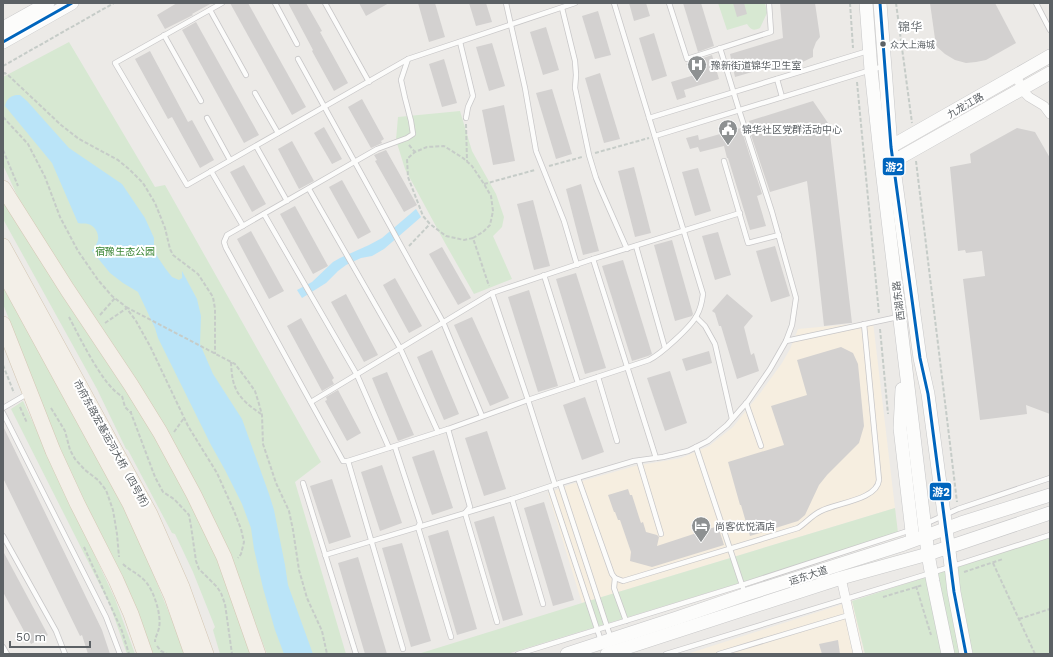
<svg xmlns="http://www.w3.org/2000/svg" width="1053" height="657" font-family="'Work Sans','Noto Sans SC',sans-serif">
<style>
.commercial{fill:#f6eee0}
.green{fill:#d7e8d2}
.water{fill:#bae4f8}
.building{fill:#d3d1d0}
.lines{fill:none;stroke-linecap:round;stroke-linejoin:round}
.lane-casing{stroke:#c8c7c8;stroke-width:6}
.street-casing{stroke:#c8c7c8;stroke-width:10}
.secondary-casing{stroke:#c7c7c8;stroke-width:14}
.primary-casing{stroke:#d4c7b4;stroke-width:16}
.path{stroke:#c6ccc8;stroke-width:2;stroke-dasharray:4 2;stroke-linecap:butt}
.lane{stroke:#fcfcfb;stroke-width:4.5}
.street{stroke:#fcfcfb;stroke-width:9}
.secondary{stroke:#fcfcfb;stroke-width:13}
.primary{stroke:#f3efe8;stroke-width:15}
.bus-1-casing{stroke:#fff;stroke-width:6}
.bus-1{stroke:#0065bd;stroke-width:3}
.bus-dot{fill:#5c6165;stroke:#fff;stroke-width:1.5}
.labels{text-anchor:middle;stroke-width:4;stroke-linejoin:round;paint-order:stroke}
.bus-label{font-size:9px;fill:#5c6165;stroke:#fff;text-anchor:start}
.poi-label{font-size:10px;fill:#5c6165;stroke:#fff;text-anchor:start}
.street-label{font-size:10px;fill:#5c6165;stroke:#fff}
.park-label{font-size:10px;fill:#3a8534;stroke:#fff}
.quarter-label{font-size:12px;fill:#6d7377;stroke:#fff}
.line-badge{stroke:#fff;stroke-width:1.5}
.badge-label{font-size:11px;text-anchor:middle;font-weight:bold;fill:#fff}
</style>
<rect width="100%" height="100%" fill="#eceae7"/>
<g class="commercial">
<path d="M873 322 895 508 582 603 548 493 568 485 635 466 681 458 709 446 733 427 761 392 782 363 790 349 798 329Z"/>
<path d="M852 601 864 654H687Z"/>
</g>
<g class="green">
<path d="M718 3H765L767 13 760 28C753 31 751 30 747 24L727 30Z"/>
<path d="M69 42 155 187 165 185 321 462 295 482 346 654H267L244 594 218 533 22 206 3 165V77Z"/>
<path d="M460 111 472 151 496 194 504 217 502 227 493 236 512 279 474 294 445 243 405 169 396 140 398 117Z"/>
<path d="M3 200 10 213 25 237 133 395 211 543 252 654H220L213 630 215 627 193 572 175 534 172 533 128 450 126 449 97 389 3 219Z"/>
<path d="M3 281 119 499 139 539 180 640 185 654H153L132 602 89 516 51 431 25 359 3 304Z"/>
<path d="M23 401 115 599 135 654H127L110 605 11 409Z"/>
<path d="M895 508 898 533 896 535 507 654H418L582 603Z"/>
<path d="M1050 537V654H865L852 601Z"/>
</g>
<g class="water">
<path d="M16 95H20L27 101 69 148 122 184 145 218 154 238V245L157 256 165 268 172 277 179 280 182 278V271L197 299 201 316 200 344 213 374 242 419 269 494 274 510 285 565 288 585 313 654H284L275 630 263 588 254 549 251 528 242 504 225 470 211 445 158 338 155 328 138 292 123 283 110 273 92 251C94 248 97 244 98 240 99 233 95 226 88 224 85 223 82 224 78 223L52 163 5 106C7 99 9 97 16 95Z"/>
<path d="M416 209 421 217 384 249 372 256 361 258 346 265 338 271 326 283 302 298 297 290 312 282 333 262 340 258 369 245 382 238Z"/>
</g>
<g class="building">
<path d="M177 3H212L192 14 193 15 165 29 157 15Z"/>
<path d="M230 3H248L306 107 292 115Z"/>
<path d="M288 3H306L322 31 320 32 348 83 334 91 312 51 313 50Z"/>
<path d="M359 3H389L366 16Z"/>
<path d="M418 3H435L445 37 429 42Z"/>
<path d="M469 3H486L492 22 476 26Z"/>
<path d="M629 3H646L650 16 634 21Z"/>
<path d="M683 3H701L714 46 698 52Z"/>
<path d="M733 3H744L747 14 737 17Z"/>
<path d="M780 3H815L820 37 816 42 813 50V57L790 68 786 62 735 77 730 54 783 38Z"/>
<path d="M930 3H995L1016 43 986 60 976 62 966 63 955 60 945 54 936 46Z"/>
<path d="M598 11 611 55 595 59 582 16Z"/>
<path d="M196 22 259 135 244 143 182 30Z"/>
<path d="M546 27 559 70 543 75 530 32Z"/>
<path d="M654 33 667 76 652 81 639 38Z"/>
<path d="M492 43 505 86 489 91 476 47Z"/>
<path d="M150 51 188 122 192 120 214 160 200 168 172 117 168 119 135 59Z"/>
<path d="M712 55 719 79 684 90 686 97 677 100 671 82 698 74 686 64 700 60V59Z"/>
<path d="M444 59 457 103 442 107 429 64Z"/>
<path d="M600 73 620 139 604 143 585 78Z"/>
<path d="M552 89 572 154 556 159 536 93Z"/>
<path d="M362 99 384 139 381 141 382 143 371 148 348 107Z"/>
<path d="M813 101 828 123 830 134 852 323H850L824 326 816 253 807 181 770 192 748 126H751L749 121Z"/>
<path d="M504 105 515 161 493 165 482 110Z"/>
<path d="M324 127 342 159 332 164 314 133Z"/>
<path d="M741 128 762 194 757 196 766 226 750 230 728 158H727L724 146 700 152 698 147 690 149 686 138 698 135 699 140Z"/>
<path d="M1017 128 1035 132 1050 158V414L1026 405 1027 414 980 420 963 279 985 276 982 251 966 253 965 250 958 251 950 167 971 163 970 154Z"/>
<path d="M292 141 314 181 299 189 278 149Z"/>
<path d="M386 150 417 205 404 212 375 161 377 160 374 155Z"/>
<path d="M244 165 266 204 252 212 230 172Z"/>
<path d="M634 167 651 233 635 237 618 171Z"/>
<path d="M698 168 711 211 695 216 682 172Z"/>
<path d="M342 180 371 232 358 239 329 187Z"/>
<path d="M581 184 599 251 583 255 566 189Z"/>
<path d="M533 200 550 266 534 270 517 204Z"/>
<path d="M295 206 328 266 313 274 280 214Z"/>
<path d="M251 231 284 291 269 299 237 239Z"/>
<path d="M718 232 731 275 715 280 702 236Z"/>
<path d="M672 240 693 314 692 316 675 321 654 245Z"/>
<path d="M775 246 790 296 771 302 756 251Z"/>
<path d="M442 247 471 298 458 305 429 254Z"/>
<path d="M623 260 652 354 648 356 632 361 602 266Z"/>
<path d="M576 273 606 368 585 374 556 279Z"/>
<path d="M395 278 422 326 409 333 383 285Z"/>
<path d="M529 290 558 386 538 392 508 297Z"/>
<path d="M346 294 378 355 364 362 331 302Z"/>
<path d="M727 294 753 316 744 327 751 355 754 353 759 371 737 379 721 326H719L715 313 712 311Z"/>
<path d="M472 317 509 398 490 406 454 325Z"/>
<path d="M301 318 334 378 332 380 334 384 322 391 287 326Z"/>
<path d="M841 347 853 353 858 364 864 426 859 443 827 475 819 485 805 515 798 521 750 536 741 505H740L728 462 784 445 771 406 807 395 797 360Z"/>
<path d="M432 350 459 414 444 420 417 357Z"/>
<path d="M709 351 712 363 686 371 682 359Z"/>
<path d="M670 371 687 423 665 431 647 378Z"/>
<path d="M387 372 414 435 398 441 372 378Z"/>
<path d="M338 390 361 433 347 441 325 401 327 400 326 397Z"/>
<path d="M585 397 604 452 582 460 563 405Z"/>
<path d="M3 426 102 630 110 654H88L82 635 80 636 3 478Z"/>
<path d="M487 431 506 489 484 496 465 438Z"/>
<path d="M434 450 453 508 432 515 412 457Z"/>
<path d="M382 465 402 523 380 531 361 472Z"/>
<path d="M332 479 351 537 329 544 310 486Z"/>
<path d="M628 489 630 495H632L639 517 641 523 643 522 646 532 657 535 659 537 657 546 718 526 724 545 652 567 630 561 631 552 620 520H618L615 512H614L608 495Z"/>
<path d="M544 502 574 600 553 606 524 508Z"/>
<path d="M494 516 523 615 503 621 474 522Z"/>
<path d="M448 530 477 629 457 635 428 536Z"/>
<path d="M402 543 431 641 411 647 382 548Z"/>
<path d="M3 551 48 635 31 644 3 592Z"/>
<path d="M358 557 387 654H365L338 563Z"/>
<path d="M838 640 840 654H822L819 644Z"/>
</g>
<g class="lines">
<defs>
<g id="lane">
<path d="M222 3 115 63 187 185 408 59 575 3"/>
<path d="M275 3 297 44"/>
<path d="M325 3 369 82"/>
<path d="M506 3 525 88 536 151 564 221 577 265"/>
<path d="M669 3 687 59 771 32 769 3"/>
<path d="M1036 3 1050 30"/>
<path d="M562 8 575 61 576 75 575 88 589 155 596 178 601 190 627 249"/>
<path d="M210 10 246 75"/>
<path d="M164 35 201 101"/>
<path d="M460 42 473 96 468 107 466 118"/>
<path d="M298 59 443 322 482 416"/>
<path d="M408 59 401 80 405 98 411 121 413 134 407 138 377 149 227 235 224 242 226 248 343 461H348L448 429 528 400 649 360C661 354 691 327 697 315 701 308 702 302 703 294L614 3"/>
<path d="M777 79 782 97"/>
<path d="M255 93 278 133"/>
<path d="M207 118 230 160"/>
<path d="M649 118 868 51"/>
<path d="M655 136 884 66"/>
<path d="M256 146 287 201"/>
<path d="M724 161 748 243 779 235"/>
<path d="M211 171 243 226"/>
<path d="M309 189 400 348 438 432"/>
<path d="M264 214 357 375 389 448"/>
<path d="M636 246 665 348"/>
<path d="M593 259 656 458"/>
<path d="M544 275 578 383"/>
<path d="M492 293 528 400 555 485"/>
<path d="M696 317 705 326 715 344 732 419"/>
<path d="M786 341 898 317"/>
<path d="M598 377 617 441"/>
<path d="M311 402 492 293 593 259 740 213"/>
<path d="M746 403 761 446"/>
<path d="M3 408 27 394"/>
<path d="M3 413 106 617 120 654"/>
<path d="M448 429 470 507 465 513 497 622"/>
<path d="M395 447 420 523 418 527 451 637"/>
<path d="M696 447 743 588"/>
<path d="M348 461 403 649"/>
<path d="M639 461 661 534"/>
<path d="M578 478 612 574 615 578 623 581 798 528C806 523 812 515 821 511 836 503 877 500 879 480L864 324"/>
<path d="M303 483 356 654"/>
<path d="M560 483 611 639"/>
<path d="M550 487 601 641"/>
<path d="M512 499 543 604"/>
<path d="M925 524 958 509 1050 478"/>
<path d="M3 536 56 631 65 654"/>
<path d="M325 555 512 499 560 483 634 461 663 457 688 451 708 441 727 425 748 401 770 369 786 341 792 325 796 298 772 212 739 110 720 48"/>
<path d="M615 578 614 588 626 621"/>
<path d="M3 647 7 654"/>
<path d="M518 654 742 585 911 530"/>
<path d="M666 654 931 573 1050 535"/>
<path d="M719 654 849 615"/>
</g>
<g id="street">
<path d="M1016 76 1025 93 1029 97 1044 106 1050 114"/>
<path d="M841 578 858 654"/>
</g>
<g id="secondary">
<path d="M866 3 871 70 880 153 928 554 933 582 948 654"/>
<path d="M880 3 891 147 920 358 928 394 951 566 954 592 966 654"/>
<path d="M3 28 48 3"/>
<path d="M3 42 72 3"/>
<path d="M885 150 1050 56"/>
<path d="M887 165 1050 73"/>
<path d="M902 389 900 428 913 540"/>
<path d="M567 654 677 618 744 595 904 544 961 523 1050 495"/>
<path d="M607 654 841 578 928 554 1050 513"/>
</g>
<g id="primary">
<path d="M3 188 67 289 131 385 160 432 194 495 224 557 258 654"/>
<path d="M3 246 150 514 182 587 206 654"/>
<path d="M3 271 130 504 172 597 192 654"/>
<path d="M3 324 53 451 77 503 116 580 131 614 145 654"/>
</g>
</defs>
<use href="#lane" class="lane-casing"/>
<use href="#street" class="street-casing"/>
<use href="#secondary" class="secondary-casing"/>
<use href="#primary" class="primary-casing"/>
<g class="path">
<path d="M850 3 853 48"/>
<path d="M896 3 912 123"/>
<path d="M3 66 114 3"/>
<path d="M3 74 5 73 9 76 61 125 79 139 118 160 130 170 143 183 155 203 165 228 170 249 173 255 198 274 213 297 215 309V354"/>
<path d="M857 82 879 314"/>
<path d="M3 117 28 144 45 177 60 217 78 251 98 280 112 296 125 306 136 321 150 346 188 426 217 473 234 511 241 529 244 542 241 554 238 558"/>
<path d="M466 124 467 161"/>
<path d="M409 145 415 152"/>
<path d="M3 150 18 186"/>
<path d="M595 153 649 138"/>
<path d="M916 161 957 502"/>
<path d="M549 166 582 157"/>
<path d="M484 184 535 170"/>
<path d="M473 238 464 240 446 236 430 224 423 216 408 177 407 159 415 152 427 147 444 146 463 158 472 166 484 184 491 196 493 211 490 225 483 232 473 238 489 286"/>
<path d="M409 246 429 225"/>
<path d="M126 307 235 364 248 381 255 391 259 404 262 415 263 444 276 483 289 511 293 530 299 570 307 598 322 631 327 654"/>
<path d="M100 315 115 298"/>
<path d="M69 317C79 336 104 388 122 396"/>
<path d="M105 323 127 308"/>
<path d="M880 329 888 414"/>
<path d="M231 362C232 390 238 398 261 414"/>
<path d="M3 365 14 393"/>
<path d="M122 396 125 407 131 413"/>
<path d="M20 407 27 423"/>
<path d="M51 408 65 431 70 450 75 459 85 470 98 480 106 490 113 510 117 534 119 557"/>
<path d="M131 411V413L155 477 163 492 174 499 189 515 191 526 196 561 199 569 217 587 221 593 225 604 232 654"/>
<path d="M174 432 184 418"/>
<path d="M84 547 122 631 129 654"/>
<path d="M993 563 1035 654"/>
<path d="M123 564C129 570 137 573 143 579 153 587 162 615 159 628 158 633 155 637 155 642"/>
<path d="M964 572 1003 559"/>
<path d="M916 586 931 635"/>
<path d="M883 597 923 585"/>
<path d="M1019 619 1050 609"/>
<path d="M157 646 161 651 167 654"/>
</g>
<use href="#lane" class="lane"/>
<use href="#street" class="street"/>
<use href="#secondary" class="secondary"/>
<use href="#primary" class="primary"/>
<defs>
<g id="bus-1">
<path d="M880 3 891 147 920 358 928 394 954 592 966 654"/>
<path d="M3 42 72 3"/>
</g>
</defs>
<use href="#bus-1" class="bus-1-casing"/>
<use href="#bus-1" class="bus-1"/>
</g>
<defs>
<symbol id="hospital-pin" viewBox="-11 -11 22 30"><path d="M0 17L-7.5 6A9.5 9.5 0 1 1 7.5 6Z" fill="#8e9192" stroke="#fff"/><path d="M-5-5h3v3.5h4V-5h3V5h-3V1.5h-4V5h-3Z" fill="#fff"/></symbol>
<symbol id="civic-pin" viewBox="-11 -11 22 30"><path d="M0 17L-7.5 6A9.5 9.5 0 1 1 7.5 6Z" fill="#8e9192" stroke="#fff"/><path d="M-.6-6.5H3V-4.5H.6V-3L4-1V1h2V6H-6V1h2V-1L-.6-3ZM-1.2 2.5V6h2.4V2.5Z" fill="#fff"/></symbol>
<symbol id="hotel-pin" viewBox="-11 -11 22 30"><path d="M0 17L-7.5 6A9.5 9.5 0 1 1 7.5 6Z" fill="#8e9192" stroke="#fff"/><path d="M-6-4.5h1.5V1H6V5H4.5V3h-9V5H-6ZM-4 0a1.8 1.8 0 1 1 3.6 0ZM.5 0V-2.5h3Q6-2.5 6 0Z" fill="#fff"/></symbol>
</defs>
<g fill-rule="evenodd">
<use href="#hospital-pin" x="686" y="54" width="22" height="30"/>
<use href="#civic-pin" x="717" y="118" width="22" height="30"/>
<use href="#hotel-pin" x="690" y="515" width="22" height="30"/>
</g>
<circle class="bus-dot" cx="883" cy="44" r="3.5"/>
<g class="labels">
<g class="bus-label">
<text x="890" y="48">众大上海城</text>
</g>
<g class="poi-label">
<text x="711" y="69">豫新街道锦华卫生室</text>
<text x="742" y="133">锦华社区党群活动中心</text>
<text x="715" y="530">尚客优悦酒店</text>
</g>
<g class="street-label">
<text transform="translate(965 105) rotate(-30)" y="4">九龙江路</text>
<text transform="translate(898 301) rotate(-97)" y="4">西湖东路</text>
<text transform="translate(113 446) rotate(61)" y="4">市府东路宏基运河大桥（四号桥）</text>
<text transform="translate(808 575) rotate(-18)" y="4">运东大道</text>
</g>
<g class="park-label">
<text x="125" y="255">宿豫生态公园</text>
</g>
<g class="quarter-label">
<text x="910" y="31">锦华</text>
</g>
</g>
<g class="line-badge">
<rect x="882" y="157" width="23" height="19" rx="4" fill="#0065bd"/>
<rect x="929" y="482" width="23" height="19" rx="4" fill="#0065bd"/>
</g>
<g class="badge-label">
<text x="894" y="171">游2</text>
<text x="941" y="496">游2</text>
</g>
<rect width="1053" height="657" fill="none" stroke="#5c6165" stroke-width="8"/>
<path d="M10 641v6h80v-6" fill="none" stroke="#5c6165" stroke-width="2"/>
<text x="16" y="641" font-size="12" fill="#5c6165" stroke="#ffffff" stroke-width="3" paint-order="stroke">50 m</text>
</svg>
